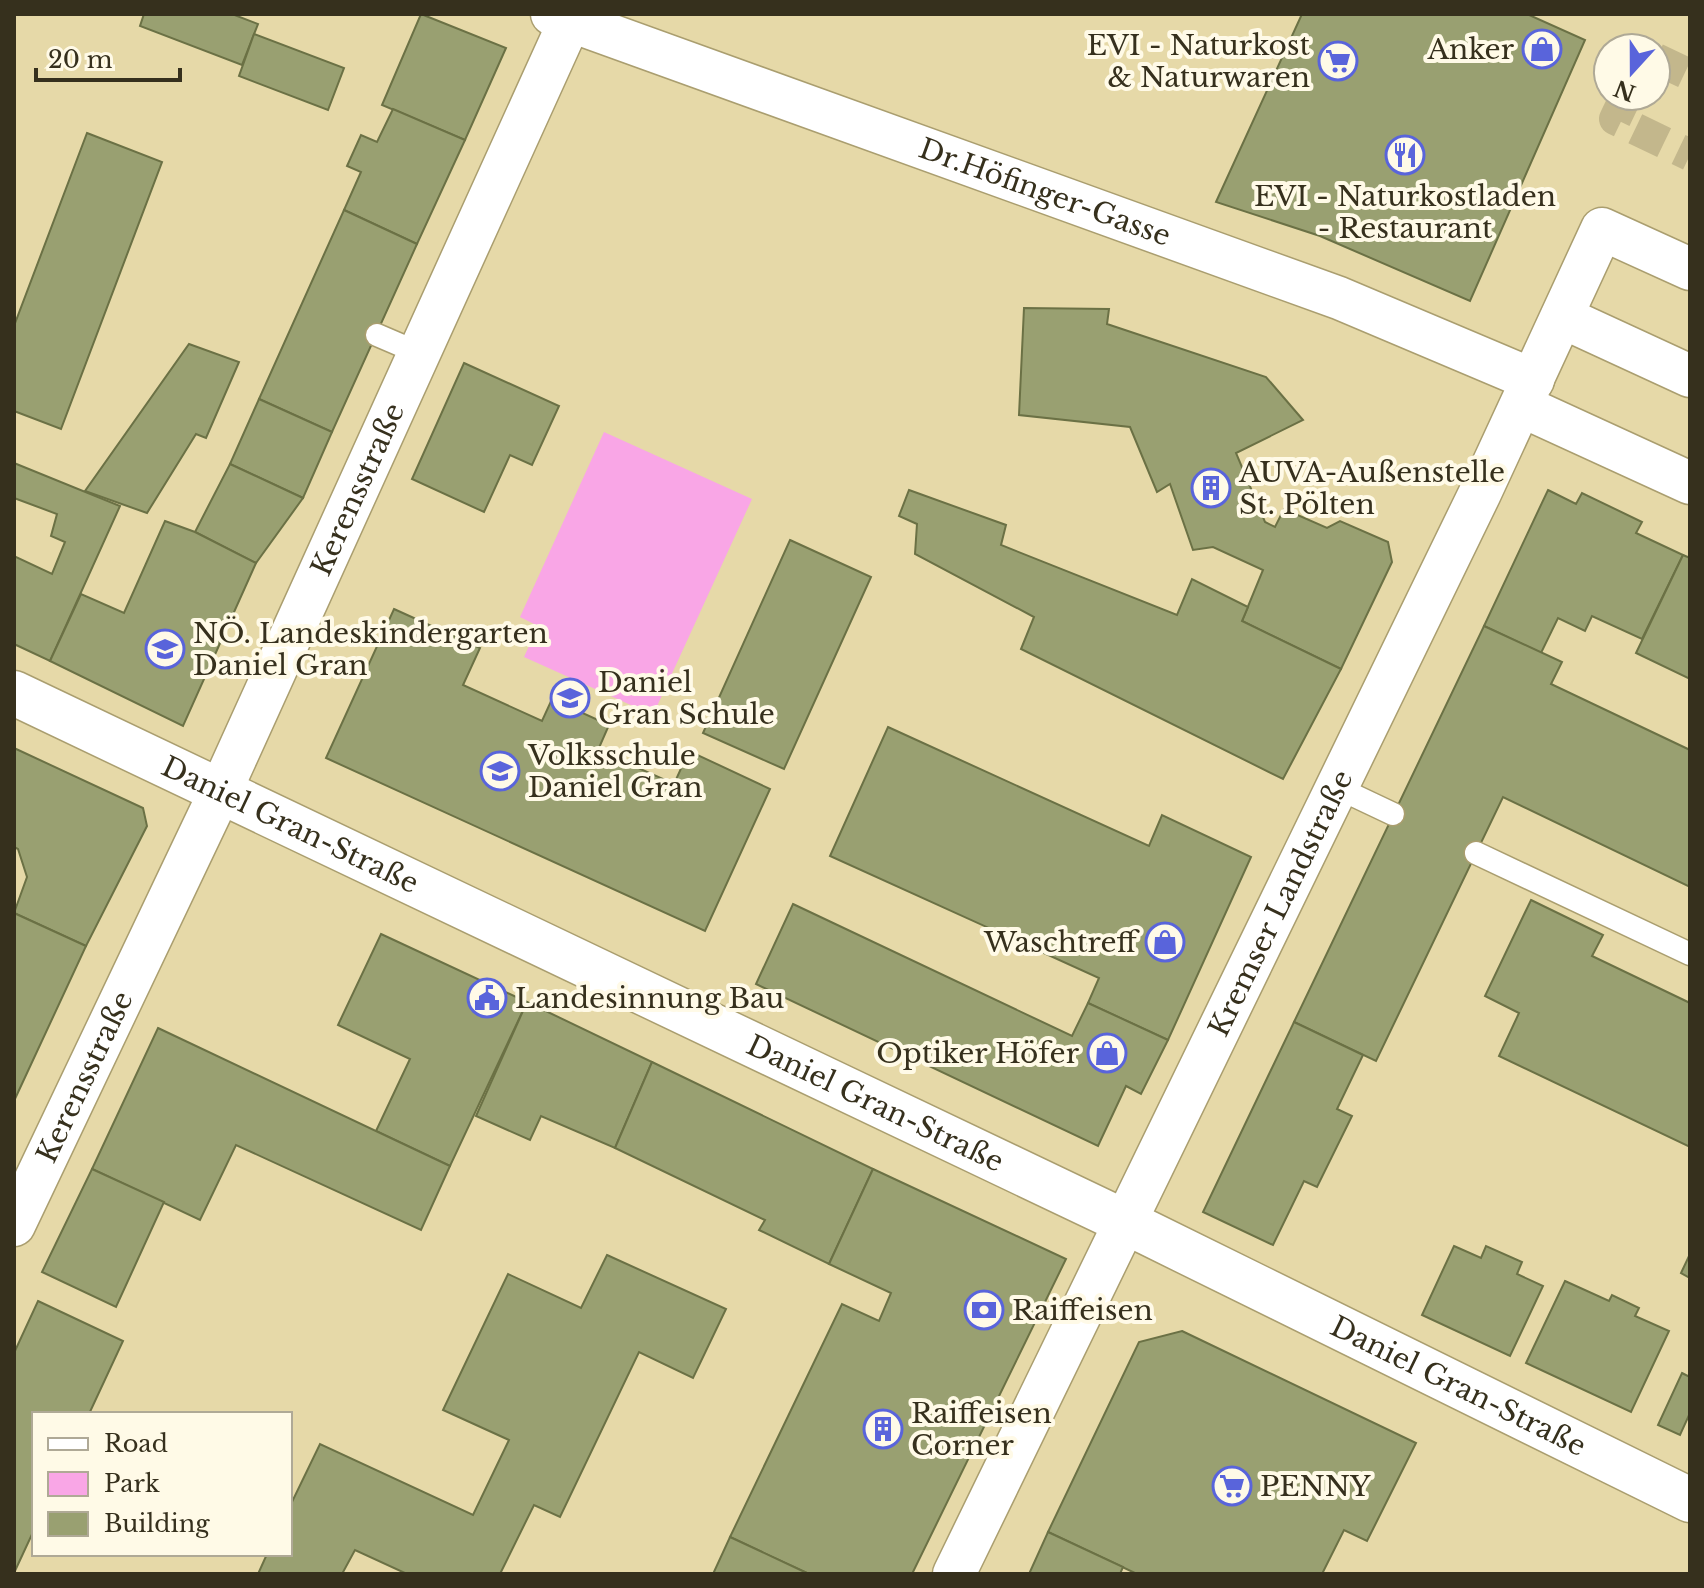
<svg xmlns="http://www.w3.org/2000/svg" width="1704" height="1588" font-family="'Libre Baskerville',serif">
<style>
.green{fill:#f9a6e6}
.building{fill:#99a071;stroke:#6b7145;stroke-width:2}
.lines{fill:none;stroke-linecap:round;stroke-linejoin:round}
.pedestrian-tunnel{stroke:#c3b78c;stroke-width:32;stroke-dasharray:32 16;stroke-linecap:butt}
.service-casing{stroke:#aa9e6f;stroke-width:25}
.minor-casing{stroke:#aa9e6f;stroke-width:45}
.tertiary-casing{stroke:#aa9e6f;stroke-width:47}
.service{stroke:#fff;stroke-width:22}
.minor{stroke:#fff;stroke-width:42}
.tertiary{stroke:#fff;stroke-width:44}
.labels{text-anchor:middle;stroke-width:8;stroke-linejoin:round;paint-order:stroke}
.poi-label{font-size:28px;fill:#36301d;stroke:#fffae7;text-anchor:start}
.street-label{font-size:28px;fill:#36301d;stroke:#fffae7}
</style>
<rect width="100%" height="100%" fill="#e6d9a8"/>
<path class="green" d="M604 432 752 499 653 715 524 657 538 626 520 617Z"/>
<g class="building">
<path d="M144 14H232L258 24 242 65 140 26Z"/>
<path d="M421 14 506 48 465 140 382 105Z"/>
<path d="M1302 14H1527L1585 40 1470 301 1320 236 1216 202Z"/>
<path d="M254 34 344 68 328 110 239 76Z"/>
<path d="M393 109 465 140 417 244 344 210 361 172 347 166 361 135 377 142Z"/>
<path d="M87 133 162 162 61 429 14 411V326Z"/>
<path d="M344 210 417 244 332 432 259 399Z"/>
<path d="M1024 308 1109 309 1107 324 1266 377 1303 420 1236 453 1265 522 1275 527 1284 509 1327 528 1340 521 1388 542 1392 562 1341 669 1242 621 1263 570 1213 547 1193 550 1170 484 1157 492 1130 427 1019 415Z"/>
<path d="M189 344 239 362 206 438 196 434 147 513 85 491Z"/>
<path d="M464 363 559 406 532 465 510 455 484 512 412 479Z"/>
<path d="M259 399 332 432 303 498 230 464Z"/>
<path d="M14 463 120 506 50 661 14 644V556L52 574 65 542 51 536 57 514 14 498Z"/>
<path d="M230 464 303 498 256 563 195 532Z"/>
<path d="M909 490 1006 525 1001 545 1177 615 1192 579 1248 607 1242 621 1341 669 1283 779 1021 649 1034 617 915 554 917 524 899 516Z"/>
<path d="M1548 490 1576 504 1582 493 1642 522 1636 533 1683 555 1642 639 1592 616 1585 631 1558 618 1541 653 1484 626Z"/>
<path d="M165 521 195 532 256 563 183 726 50 661 81 594 124 613Z"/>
<path d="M790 540 871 577 784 769 703 733Z"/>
<path d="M1683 555 1690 558V679L1636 653Z"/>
<path d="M394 609 480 648 463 685 542 721 552 699 609 725 598 750 674 784 689 751 770 789 705 931 326 758Z"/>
<path d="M1484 626 1562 662 1551 684 1690 750V887L1503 797 1376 1061 1294 1022Z"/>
<path d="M888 727 1149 846 1162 815 1251 857 1168 1040 1088 1003 1099 978 830 856Z"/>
<path d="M14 748 143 808 147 826 86 946 14 913 27 877 18 849 14 847Z"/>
<path d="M1531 900 1603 935 1592 956 1690 1003V1147L1499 1056 1519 1013 1485 996Z"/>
<path d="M793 904 1072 1036 1088 1003 1168 1040 1141 1094 1126 1086 1098 1146 756 984Z"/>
<path d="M14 913 86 946 14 1101Z"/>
<path d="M381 934 527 1002 450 1166 376 1131 410 1059 338 1025Z"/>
<path d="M527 1002 652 1062 615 1148 541 1116 530 1140 476 1116Z"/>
<path d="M1294 1022 1363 1055 1337 1109 1352 1116 1317 1187 1304 1181 1273 1245 1203 1212Z"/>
<path d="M158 1028 450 1166 421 1230 236 1145 200 1220 92 1169Z"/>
<path d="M652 1062 873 1169 829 1264 759 1230 765 1220 615 1148Z"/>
<path d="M92 1169 164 1202 116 1307 42 1272Z"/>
<path d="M873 1169 1066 1259 912 1574H809L730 1537 842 1304 879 1321 891 1293 829 1264Z"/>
<path d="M1454 1246 1481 1258 1486 1246 1522 1262 1517 1274 1543 1286 1510 1356 1422 1315Z"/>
<path d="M1690 1254V1278L1681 1273Z"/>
<path d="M607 1255 726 1309 693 1378 639 1352 560 1517 534 1505 500 1574H407L355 1550 342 1574H258L267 1554H290V1506L320 1444 473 1515 509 1440 443 1410 508 1274 581 1308Z"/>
<path d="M1565 1281 1609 1301 1612 1295 1639 1308 1635 1316 1669 1331 1631 1412 1526 1363Z"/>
<path d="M38 1301 123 1341 89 1414H34V1530L14 1573V1353Z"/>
<path d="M1182 1331 1416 1443 1367 1541 1344 1530 1322 1574H1137L1048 1532 1139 1342Z"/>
<path d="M1682 1373 1690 1377V1413L1680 1435 1658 1425Z"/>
<path d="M1048 1532 1123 1567 1120 1574H1029Z"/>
<path d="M730 1537 809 1574H713Z"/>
</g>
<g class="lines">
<g class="pedestrian-tunnel">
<path d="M1656 59 1690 75"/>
<path d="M1626 96 1615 119 1690 155"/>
</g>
<defs>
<g id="service">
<path d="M377 335 419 353"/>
<path d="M1336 787 1393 814"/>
<path d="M1476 853 1690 954"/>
</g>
<g id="minor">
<path id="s1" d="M552 14 1339 298 1533 380"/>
<path d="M1562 317 1690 376"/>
<path d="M1522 406 1690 483"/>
<path id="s2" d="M14 1225 221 790 573 14"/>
<path id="s3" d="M954 1574 1480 493 1602 229 1690 269"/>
</g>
<g id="tertiary">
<path id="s4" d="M14 693 1148 1233 1690 1500"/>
</g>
</defs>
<use href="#service" class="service-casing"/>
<use href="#minor" class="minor-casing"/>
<use href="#tertiary" class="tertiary-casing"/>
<use href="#service" class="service"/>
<use href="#minor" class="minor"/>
<use href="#tertiary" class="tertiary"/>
</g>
<defs>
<symbol id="shop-ring" viewBox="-11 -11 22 22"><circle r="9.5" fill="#fffae7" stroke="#5964db" stroke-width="1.5"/><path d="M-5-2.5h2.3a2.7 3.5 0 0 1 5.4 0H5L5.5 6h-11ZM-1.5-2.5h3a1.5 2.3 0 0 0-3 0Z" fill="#5964db"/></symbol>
<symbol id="supermarket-ring" viewBox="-11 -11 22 22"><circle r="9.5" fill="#fffae7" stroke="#5964db" stroke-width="1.5"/><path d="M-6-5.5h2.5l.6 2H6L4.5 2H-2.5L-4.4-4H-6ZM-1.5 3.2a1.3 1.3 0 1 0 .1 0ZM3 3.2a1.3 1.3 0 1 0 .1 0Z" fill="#5964db"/></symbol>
<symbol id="restaurant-ring" viewBox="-11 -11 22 22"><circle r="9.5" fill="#fffae7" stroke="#5964db" stroke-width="1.5"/><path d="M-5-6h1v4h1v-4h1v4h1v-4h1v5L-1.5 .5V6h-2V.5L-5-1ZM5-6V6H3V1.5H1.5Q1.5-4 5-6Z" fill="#5964db"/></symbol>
<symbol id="building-ring" viewBox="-11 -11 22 22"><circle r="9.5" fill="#fffae7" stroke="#5964db" stroke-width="1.5"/><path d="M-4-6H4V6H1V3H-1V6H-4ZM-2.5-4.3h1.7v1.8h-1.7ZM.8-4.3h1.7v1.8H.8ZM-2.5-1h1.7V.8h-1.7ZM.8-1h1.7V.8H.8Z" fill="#5964db"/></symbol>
<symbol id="school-ring" viewBox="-11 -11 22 22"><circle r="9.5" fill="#fffae7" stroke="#5964db" stroke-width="1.5"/><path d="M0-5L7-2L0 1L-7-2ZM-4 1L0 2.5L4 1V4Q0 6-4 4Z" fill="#5964db"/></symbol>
<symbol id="civic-ring" viewBox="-11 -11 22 22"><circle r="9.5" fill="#fffae7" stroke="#5964db" stroke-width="1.5"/><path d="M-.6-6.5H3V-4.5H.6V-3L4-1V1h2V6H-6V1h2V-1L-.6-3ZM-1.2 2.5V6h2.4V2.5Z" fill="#5964db"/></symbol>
<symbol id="bank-ring" viewBox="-11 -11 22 22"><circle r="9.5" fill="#fffae7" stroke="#5964db" stroke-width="1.5"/><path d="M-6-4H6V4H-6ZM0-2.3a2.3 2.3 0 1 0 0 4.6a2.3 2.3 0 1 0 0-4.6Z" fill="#5964db"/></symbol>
</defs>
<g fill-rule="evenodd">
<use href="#shop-ring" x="1520" y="27" width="44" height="44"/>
<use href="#supermarket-ring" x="1316" y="39" width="44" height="44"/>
<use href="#restaurant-ring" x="1383" y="133" width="44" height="44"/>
<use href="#building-ring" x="1189" y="466" width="44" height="44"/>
<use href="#school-ring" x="143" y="627" width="44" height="44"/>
<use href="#school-ring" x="548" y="676" width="44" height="44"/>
<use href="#school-ring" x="478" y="749" width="44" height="44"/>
<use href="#shop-ring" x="1143" y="920" width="44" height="44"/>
<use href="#civic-ring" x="465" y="976" width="44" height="44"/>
<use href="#shop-ring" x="1085" y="1031" width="44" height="44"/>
<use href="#bank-ring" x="962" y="1288" width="44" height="44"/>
<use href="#building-ring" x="861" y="1407" width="44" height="44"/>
<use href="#supermarket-ring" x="1210" y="1464" width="44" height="44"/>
</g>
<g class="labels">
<g class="poi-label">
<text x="1310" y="55" text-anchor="end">EVI - Naturkost<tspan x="1310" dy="32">&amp; Naturwaren</tspan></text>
<text x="1514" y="59" text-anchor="end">Anker</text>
<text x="1405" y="206" text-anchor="middle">EVI - Naturkostladen<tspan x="1405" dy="32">- Restaurant</tspan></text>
<text x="1239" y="482">AUVA-Außenstelle<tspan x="1239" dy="32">St. Pölten</tspan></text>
<text x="193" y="643">NÖ. Landeskindergarten<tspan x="193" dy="32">Daniel Gran</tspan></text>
<text x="598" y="692">Daniel<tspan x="598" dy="32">Gran Schule</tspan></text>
<text x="528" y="765">Volksschule<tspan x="528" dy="32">Daniel Gran</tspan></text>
<text x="1137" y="952" text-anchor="end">Waschtreff</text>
<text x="515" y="1008">Landesinnung Bau</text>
<text x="1079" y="1063" text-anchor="end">Optiker Höfer</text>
<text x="1012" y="1320">Raiffeisen</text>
<text x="911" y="1423">Raiffeisen<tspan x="911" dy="32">Corner</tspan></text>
<text x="1260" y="1496">PENNY</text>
</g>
<g class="street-label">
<text dy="10" stroke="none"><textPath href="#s1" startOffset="524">Dr.Höfinger-Gasse</textPath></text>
<text dy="10" stroke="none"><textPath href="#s2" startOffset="812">Kerensstraße</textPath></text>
<text dy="10" stroke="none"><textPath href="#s4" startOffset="306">Daniel Gran-Straße</textPath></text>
<text dy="10" stroke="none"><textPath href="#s3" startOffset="746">Kremser Landstraße</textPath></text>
<text dy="10" stroke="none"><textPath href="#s2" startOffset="164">Kerensstraße</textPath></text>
<text dy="10" stroke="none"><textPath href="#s4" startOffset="954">Daniel Gran-Straße</textPath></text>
<text dy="10" stroke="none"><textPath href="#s4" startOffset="1602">Daniel Gran-Straße</textPath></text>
</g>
</g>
<rect width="1704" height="1588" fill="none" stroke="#36301d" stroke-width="32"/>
<rect x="32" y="1412" width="260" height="144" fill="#fffae7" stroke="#afa996" stroke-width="2"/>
<rect x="48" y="1438" width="40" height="12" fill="#ffffff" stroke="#afa996" stroke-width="2"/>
<text x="104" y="1452" font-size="24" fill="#36301d">Road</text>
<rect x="48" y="1472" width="40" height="24" fill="#f9a6e6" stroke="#afa996" stroke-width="2"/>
<text x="104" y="1492" font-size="24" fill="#36301d">Park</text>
<rect x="48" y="1512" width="40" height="24" fill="#99a071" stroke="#afa996" stroke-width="2"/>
<text x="104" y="1532" font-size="24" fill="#36301d">Building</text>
<g transform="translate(1632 72) rotate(201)"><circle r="38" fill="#fffae7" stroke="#afa996" stroke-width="2"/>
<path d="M0-6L14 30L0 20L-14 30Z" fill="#5964db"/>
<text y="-12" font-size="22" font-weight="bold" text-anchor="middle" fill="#36301d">N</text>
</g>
<path d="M36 68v12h144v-12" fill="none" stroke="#36301d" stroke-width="4"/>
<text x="48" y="68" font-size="24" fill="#36301d" stroke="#fffae7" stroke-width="6" paint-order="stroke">20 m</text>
</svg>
